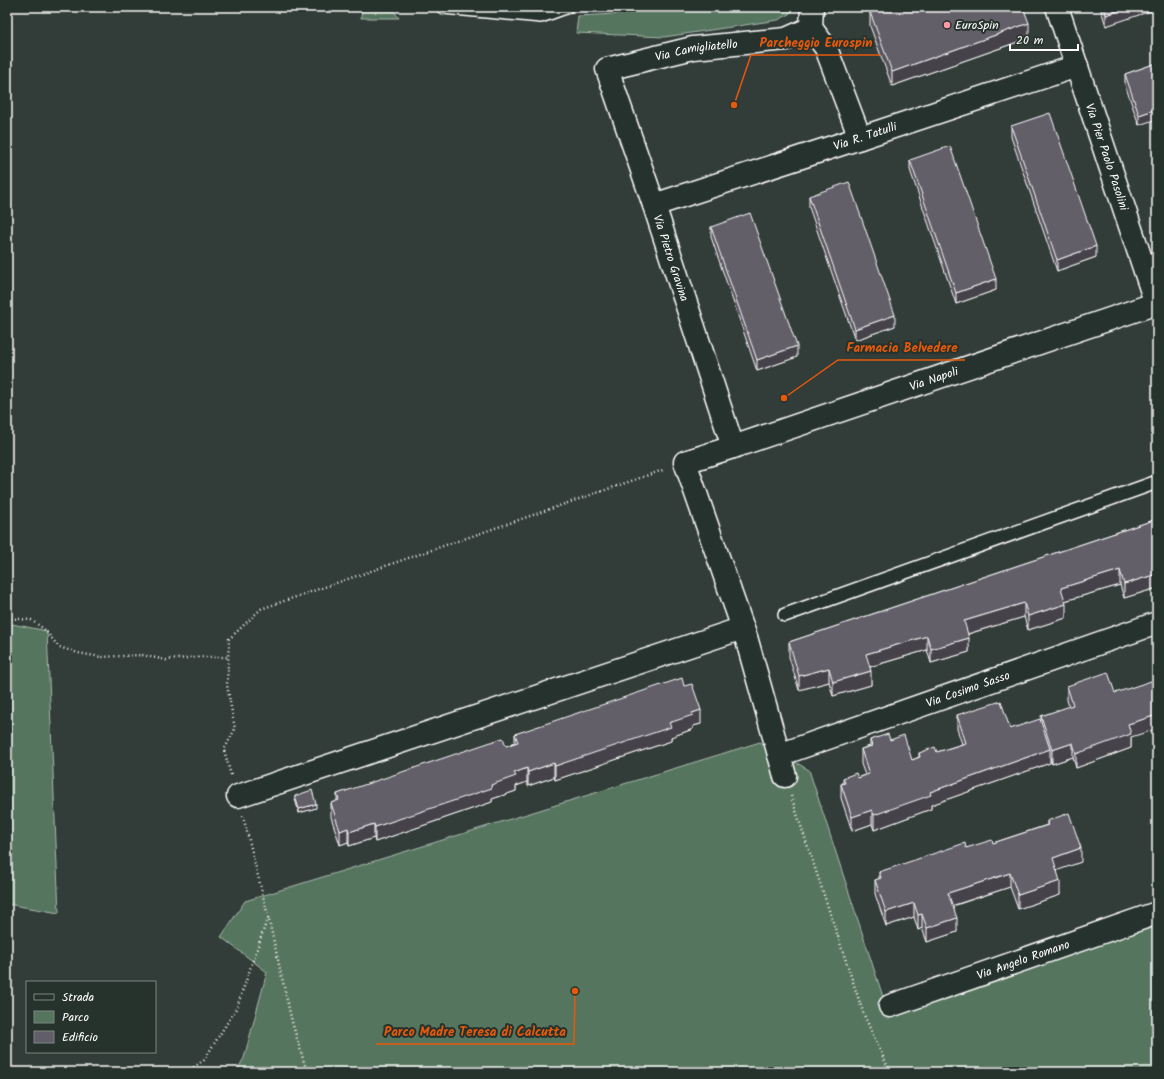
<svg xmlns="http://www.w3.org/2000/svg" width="1164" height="1079" font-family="Kalam,sans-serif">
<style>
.green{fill:#56755e;stroke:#aabaae}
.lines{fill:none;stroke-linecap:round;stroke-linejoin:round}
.lane-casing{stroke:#fff;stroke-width:16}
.street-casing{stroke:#fff;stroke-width:25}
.path{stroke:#fff;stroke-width:2.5;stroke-dasharray:1 3;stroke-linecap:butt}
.lane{stroke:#26332d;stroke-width:13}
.street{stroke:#26332d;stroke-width:22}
.wall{fill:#54515a;stroke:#fff}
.shaded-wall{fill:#45424a;stroke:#fff}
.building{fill:#625e69;stroke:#fff}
.poi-dot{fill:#ff9aa2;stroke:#26332d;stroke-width:1.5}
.labels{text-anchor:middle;stroke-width:4;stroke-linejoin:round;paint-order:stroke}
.poi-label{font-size:12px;fill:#fff;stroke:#26332d;text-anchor:start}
.street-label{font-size:12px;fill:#fff;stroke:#26332d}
.leader{fill:none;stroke:#e8590c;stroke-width:1.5}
.callout-dot{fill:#e8590c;stroke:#26332d;stroke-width:1.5}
.callout-label{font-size:13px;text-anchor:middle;font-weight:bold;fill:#e8590c;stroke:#26332d;stroke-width:4;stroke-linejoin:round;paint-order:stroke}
</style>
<rect width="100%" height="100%" fill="#323c39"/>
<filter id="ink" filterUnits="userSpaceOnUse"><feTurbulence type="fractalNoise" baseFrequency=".025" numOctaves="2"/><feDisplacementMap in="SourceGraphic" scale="8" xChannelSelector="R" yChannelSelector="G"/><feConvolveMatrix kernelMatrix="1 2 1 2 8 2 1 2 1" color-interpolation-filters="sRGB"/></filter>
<g filter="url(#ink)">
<g class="green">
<path d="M362 7H391L399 18H361Z"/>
<path d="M617 7H795L788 15 778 20 664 37 576 33 578 16 616 14Z"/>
<path d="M7 623 47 631 59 913 7 904Z"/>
<path d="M760 742 809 770 888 1012 1157 926V1072H236L244 1058 267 972 221 937 245 901Z"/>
</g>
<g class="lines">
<defs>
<g id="lane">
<path d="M443 7 541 16 566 7"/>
<path d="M785 615 1157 482"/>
</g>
<g id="street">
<path id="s1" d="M1057 7 1157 307"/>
<path d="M811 28 826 48 860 138"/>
<path id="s2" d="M654 205 860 138 1077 66"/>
<path id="s3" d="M733 447 654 205 607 69 693 48 786 39 811 28 812 7"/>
<path id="s4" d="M779 755 1157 623"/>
<path id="s5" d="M785 776 746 637 685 462 733 447 1157 303"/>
<path d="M238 796 743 628"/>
<path id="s6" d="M890 1006 1157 913"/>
</g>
</defs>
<use href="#lane" class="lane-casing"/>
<use href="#street" class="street-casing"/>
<g class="path">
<path d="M7 618 31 620 44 629 59 647 78 653 101 657 142 655 166 660 198 657H228"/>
<path d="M231 775 224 750 235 729 227 685 229 639 261 609 663 470"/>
<path d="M791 796 864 1015 890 1072"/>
<path d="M243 816 268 916 292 1022 307 1072"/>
<path d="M187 1072 204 1060 237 1007 268 917"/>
</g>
<use href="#lane" class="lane"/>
<use href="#street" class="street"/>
</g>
<g class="wall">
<path d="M1100 7H1157L1106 26Z"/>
<path d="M870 12 1029 38 892 86 870 26Z"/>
<path d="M1157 63 1139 125 1125 85V74Z"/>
<path d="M1011 126 1096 257 1057 271 1011 137Z"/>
<path d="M910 160 996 290 956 304 910 170Z"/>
<path d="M809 196 895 326 855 340 809 207Z"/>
<path d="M711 227 797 357 757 371 711 237Z"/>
<path d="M1157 519V588L1124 598 1120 585 1065 601 1066 618 1028 630 1024 617 968 634 969 652 931 663 927 650 870 667 871 685 833 696 829 682 799 690 789 657V642Z"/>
<path d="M1157 656V678L1155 671V657Z"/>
<path d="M684 686 701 724 693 726V729L671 737V741L555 780 554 777 528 786 527 782 516 786V791L492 799V802L375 842 374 838 349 846 348 842 340 845 331 817V803L337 801V794L506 746 515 742V734Z"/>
<path d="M1067 686 1131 737V748L1076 768 1073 757 1052 764 1050 757V763L931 805V809L874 830 872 824 852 831 841 798V784L843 783V778H858L865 775 861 764V749L870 746V740H890L912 760 919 757V753L937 752 962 744 957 729V715L1010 729 1041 721V716L1069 707 1067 700Z"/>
<path d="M295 796 316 808 299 813 295 799Z"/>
<path d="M1047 821 1081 862 1057 870 1060 895 1018 909 1010 887 953 906 957 932 927 942 922 928 918 930 914 917 886 926 875 894V880L879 879V872L966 848 993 843 1047 825Z"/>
</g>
<g class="shaded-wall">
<path d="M1131 7H1157V9L1106 26V15Z"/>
<path d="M1029 23V38L892 86V72Z"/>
<path d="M1157 109V119L1139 125V115Z"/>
<path d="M1096 246V257L1057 271V260Z"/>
<path d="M996 279V290L956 304V293Z"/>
<path d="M895 315V326L855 340V329Z"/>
<path d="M797 346V357L757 371V360Z"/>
<path d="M1120 570V585L1061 602V588Z"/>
<path d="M1157 574V588L1124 598V584Z"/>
<path d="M1024 603V617L964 635V621Z"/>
<path d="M1066 604V618L1028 630V616Z"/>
<path d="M927 636V650L866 668V654Z"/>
<path d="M969 638V652L931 663V649Z"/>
<path d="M829 668V682L799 690V676Z"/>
<path d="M871 671V685L833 696V682Z"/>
<path d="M701 710V724L693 726V729L671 737V741L555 780V766L669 723 692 713Z"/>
<path d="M1157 715V729L1131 737V748L1076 768V754L1128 724Z"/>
<path d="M1073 743V757L1052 764V750Z"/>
<path d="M1050 749V763L931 805V809L874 830V815L930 792Z"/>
<path d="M554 763V777L528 786V772Z"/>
<path d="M527 768V782L516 786V791L492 799V802L375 842V827L491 785 514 773Z"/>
<path d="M316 804V808L299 813V809Z"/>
<path d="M872 810V824L852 831V817Z"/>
<path d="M374 824V838L349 846V832Z"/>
<path d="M348 828V842L340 845V831Z"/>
<path d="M1081 848V862L1053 872V858Z"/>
<path d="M1010 873V887L948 907V893Z"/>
<path d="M1060 881V895L1018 909V895Z"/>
<path d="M914 903V917L886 926V912Z"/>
<path d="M922 914V928L918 930V915Z"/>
<path d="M957 918V932L927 942V928Z"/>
</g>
<g class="building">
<path d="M871 7H1023L1029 23 892 72 870 12Z"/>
<path d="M1104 7H1131L1106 15Z"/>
<path d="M1157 63V109L1139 115 1125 74Z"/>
<path d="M1050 113 1096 246 1057 260 1011 126Z"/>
<path d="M950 146 996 279 956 293 910 160Z"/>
<path d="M849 182 895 315 855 329 809 196Z"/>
<path d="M750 213 797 346 757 360 711 227Z"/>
<path d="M1157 519V574L1124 584 1120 570 1061 588 1066 604 1028 616 1024 603 964 621 969 638 931 649 927 636 866 654 871 671 833 682 829 668 799 676 789 642Z"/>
<path d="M1157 656V663L1155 657Z"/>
<path d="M1108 672 1115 693 1157 679V715L1128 724 1131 734 1076 754 1073 743 1052 750 1041 716 1073 705 1067 686Z"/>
<path d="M682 678 684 686 692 684 701 710 692 713 693 715 669 723 671 727 555 766 554 763 528 772 527 768 514 773 516 776 491 785 492 788 375 827 374 824 349 832 348 828 340 831 331 803 339 800 337 794 503 738 506 746 518 742 515 734Z"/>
<path d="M1001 701 1010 729 1040 719 1050 749 930 792 931 795 874 815 872 810 852 817 841 784 845 783 843 778 856 773 858 778 869 774 861 749 872 746 870 740 888 734 890 740 904 735 912 760 920 757 919 753 935 747 937 752 966 743 957 715Z"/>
<path d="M312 790 316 804 299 809 295 796Z"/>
<path d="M1069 813 1081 848 1053 858 1060 881 1018 895 1010 873 948 893 957 918 927 928 922 914 918 915 914 903 886 912 875 880 881 878 879 872 965 843 966 848 992 840 993 843 1048 825 1047 821Z"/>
</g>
</g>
<circle class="poi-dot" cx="947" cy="25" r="4"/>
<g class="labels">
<g class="poi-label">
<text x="955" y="29">EuroSpin</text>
</g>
<g class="street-label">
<text dy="4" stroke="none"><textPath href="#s3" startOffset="490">Via Camigliatello</textPath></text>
<text dy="4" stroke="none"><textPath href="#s2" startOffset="222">Via R. Tatulli</textPath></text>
<text dy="4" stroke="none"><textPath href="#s1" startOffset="158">Via Pier Paolo Pasolini</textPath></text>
<text transform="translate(671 258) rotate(72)" y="4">Via Pietro Gravina</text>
<text dy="4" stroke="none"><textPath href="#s5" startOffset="592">Via Napoli</textPath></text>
<text dy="4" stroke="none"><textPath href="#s4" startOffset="200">Via Cosimo Sasso</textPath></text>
<text dy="4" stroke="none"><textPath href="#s6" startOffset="141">Via Angelo Romano</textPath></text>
</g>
</g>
<path class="leader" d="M734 105L751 55H880M784 398L838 360H965M575 991L574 1044H376"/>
<g class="callout-dot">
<circle cx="734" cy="105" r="4"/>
<circle cx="784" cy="398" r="4"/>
<circle cx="575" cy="991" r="4"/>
</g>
<g class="callout-label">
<text x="816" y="47">Parcheggio Eurospin</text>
<text x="902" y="352">Farmacia Belvedere</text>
<text x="475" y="1036">Parco Madre Teresa di Calcutta</text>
</g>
<rect width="1164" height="1079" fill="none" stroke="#26332d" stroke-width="24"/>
<rect x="12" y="12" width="1140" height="1055" fill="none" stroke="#fff" stroke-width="1.5" filter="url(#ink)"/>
<rect x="26" y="981" width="130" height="72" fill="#26332d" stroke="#7d8581"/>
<rect x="34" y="994" width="20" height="6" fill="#26332d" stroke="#7d8581"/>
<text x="62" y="1001" font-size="12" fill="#ffffff">Strada</text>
<rect x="34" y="1011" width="20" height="12" fill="#56755e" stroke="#7d8581"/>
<text x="62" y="1021" font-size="12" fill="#ffffff">Parco</text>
<rect x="34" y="1031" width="20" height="12" fill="#625e69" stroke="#7d8581"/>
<text x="62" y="1041" font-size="12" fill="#ffffff">Edificio</text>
<path d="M1010 44v6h68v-6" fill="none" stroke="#ffffff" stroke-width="2"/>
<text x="1016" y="44" font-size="12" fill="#ffffff" stroke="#26332d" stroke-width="3" paint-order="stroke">20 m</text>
</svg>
